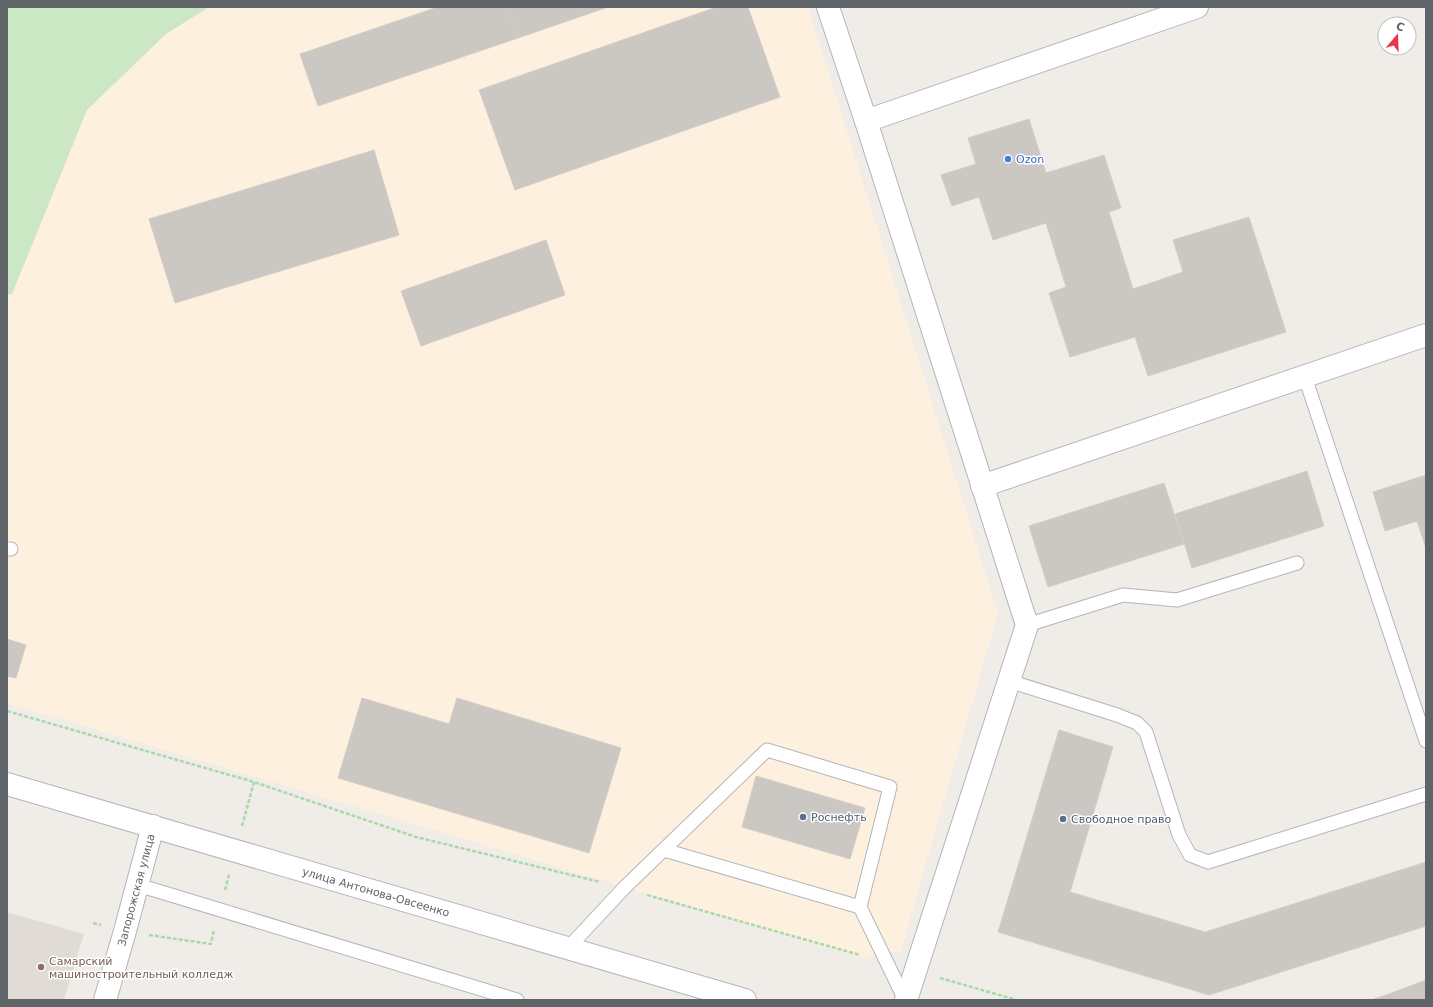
<svg xmlns="http://www.w3.org/2000/svg" width="1433" height="1007" font-family="'DejaVu Sans',sans-serif">
<style>
.commercial{fill:#fef0df}
.education{fill:#e0dcd5}
.green{fill:#cbe7c4}
.building{fill:#cbc7c3;stroke:#d5cdc5}
.lines{fill:none;stroke-linecap:round;stroke-linejoin:round}
.service-casing{stroke:#b2b6b9;stroke-width:15}
.minor-casing{stroke:#b2b6b9;stroke-width:24}
.tertiary-casing{stroke:#b2b6b9;stroke-width:24}
.secondary-casing{stroke:#b3b8bb;stroke-width:24}
.path{stroke:#a7d9aa;stroke-width:2.5;stroke-dasharray:4 2;stroke-linecap:butt}
.service{stroke:#fff;stroke-width:13}
.minor{stroke:#fff;stroke-width:22}
.tertiary{stroke:#fff;stroke-width:22}
.secondary{stroke:#fff;stroke-width:22}
.shop-dot{fill:#3f7fe0;stroke:#fff;stroke-width:1.5}
.service-dot{fill:#5c6f8a;stroke:#fff;stroke-width:1.5}
.education-dot{fill:#8d6e63;stroke:#fff;stroke-width:1.5}
.labels{text-anchor:middle;stroke-width:3;stroke-linejoin:round;paint-order:stroke}
.shop-label{font-size:11px;fill:#366cbe;stroke:#fff;text-anchor:start}
.service-label{font-size:11px;fill:#4e5e75;stroke:#fff;text-anchor:start}
.street-label{font-size:11px;fill:#5e6467;stroke:#fff}
.education-label{font-size:11px;fill:#785e54;stroke:#fff;text-anchor:start}
</style>
<rect width="100%" height="100%" fill="#f0ece7"/>
<path class="commercial" d="M7 7H808L998 613 901 951 863 958 7 703Z"/>
<path class="education" d="M7 912 84 934 64 1000H7Z"/>
<path class="green" d="M7 7H209L166 34 87 110 12 294 7 295Z"/>
<g class="building">
<path d="M438 7H508L518 38 318 106 300 54Z"/>
<path d="M508 7H608L518 38Z"/>
<path d="M717 7H748L780 97 515 190 479 90Z"/>
<path d="M1029 119 1046 173 1104 155 1121 208 1109 212 1133 289 1183 272 1173 240 1249 217 1286 332 1148 376 1135 337 1070 357 1049 293 1066 287 1046 223 993 240 979 197 952 206 941 175 976 164 968 138Z"/>
<path d="M374 150 399 235 175 303 149 219Z"/>
<path d="M546 240 565 295 421 346 401 291Z"/>
<path d="M1307 471 1324 526 1192 568 1175 514Z"/>
<path d="M1426 475V548L1417 521 1385 531 1373 492Z"/>
<path d="M1164 483 1184 544 1048 587 1029 526Z"/>
<path d="M7 639 26 645 16 678 7 676Z"/>
<path d="M362 698 449 724 457 698 621 748 589 853 338 778Z"/>
<path d="M1059 730 1113 747 1070 892 1205 932 1426 862V926L1209 995 998 932Z"/>
<path d="M756 776 865 808 850 859 742 827Z"/>
<path d="M1426 980V1000H1371L1389 994Z"/>
</g>
<g class="lines">
<defs>
<g id="service">
<path d="M1305 377 1426 741"/>
<path d="M7 549H11"/>
<path d="M1027 625 1123 595 1177 600 1297 563"/>
<path d="M1009 681 1117 715 1137 723 1146 732 1179 835 1190 855 1208 862 1426 794"/>
<path d="M664 850 860 907"/>
<path d="M138 885 517 1000"/>
<path d="M568 948 624 888 767 750 890 787 860 907 905 1000"/>
</g>
<g id="minor">
<path d="M828 7 866 121 1027 625 906 1000"/>
<path d="M866 121 1197 7"/>
<path d="M982 486 1426 335"/>
</g>
<path id="tertiary" d="M105 1000 125 931 153 826"/>
<path id="secondary" d="M7 784 745 1000"/>
</defs>
<use href="#service" class="service-casing"/>
<use href="#minor" class="minor-casing"/>
<use href="#tertiary" class="tertiary-casing"/>
<use href="#secondary" class="secondary-casing"/>
<g class="path">
<path d="M7 711 254 782 416 837 600 882"/>
<path d="M242 826 254 782"/>
<path d="M225 890 229 875"/>
<path d="M647 895 860 955"/>
<path d="M93 923 101 925"/>
<path d="M149 935 211 944 214 929"/>
<path d="M940 978 1017 1000"/>
</g>
<use href="#service" class="service"/>
<use href="#minor" class="minor"/>
<use href="#tertiary" class="tertiary"/>
<use href="#secondary" class="secondary"/>
</g>
<circle class="shop-dot" cx="1008" cy="159" r="4"/>
<g class="service-dot">
<circle cx="803" cy="817" r="4"/>
<circle cx="1063" cy="819" r="4"/>
</g>
<circle class="education-dot" cx="41" cy="967" r="4"/>
<g class="labels">
<g class="shop-label">
<text x="1016" y="163">Ozon</text>
</g>
<g class="service-label">
<text x="811" y="821">Роснефть</text>
<text x="1071" y="823">Свободное право</text>
</g>
<g class="street-label">
<text transform="translate(136 890) rotate(-75)" y="4">Запорожская улица</text>
<text transform="translate(376 892) rotate(16)" y="4">улица Антонова-Овсеенко</text>
</g>
<g class="education-label">
<text x="49" y="965">Самарский<tspan x="49" dy="13">машиностроительный колледж</tspan></text>
</g>
</g>
<rect width="1433" height="1007" fill="none" stroke="#5e6467" stroke-width="16"/>
<g transform="translate(1397 36) rotate(19)"><circle r="19" fill="#ffffff" stroke="#bfc1c2"/>
<path d="M0-3L7 15L0 10L-7 15Z" fill="#e9354c"/>
<text y="-6" font-size="11" font-weight="bold" text-anchor="middle" fill="#5e6467">С</text>
</g>
</svg>
